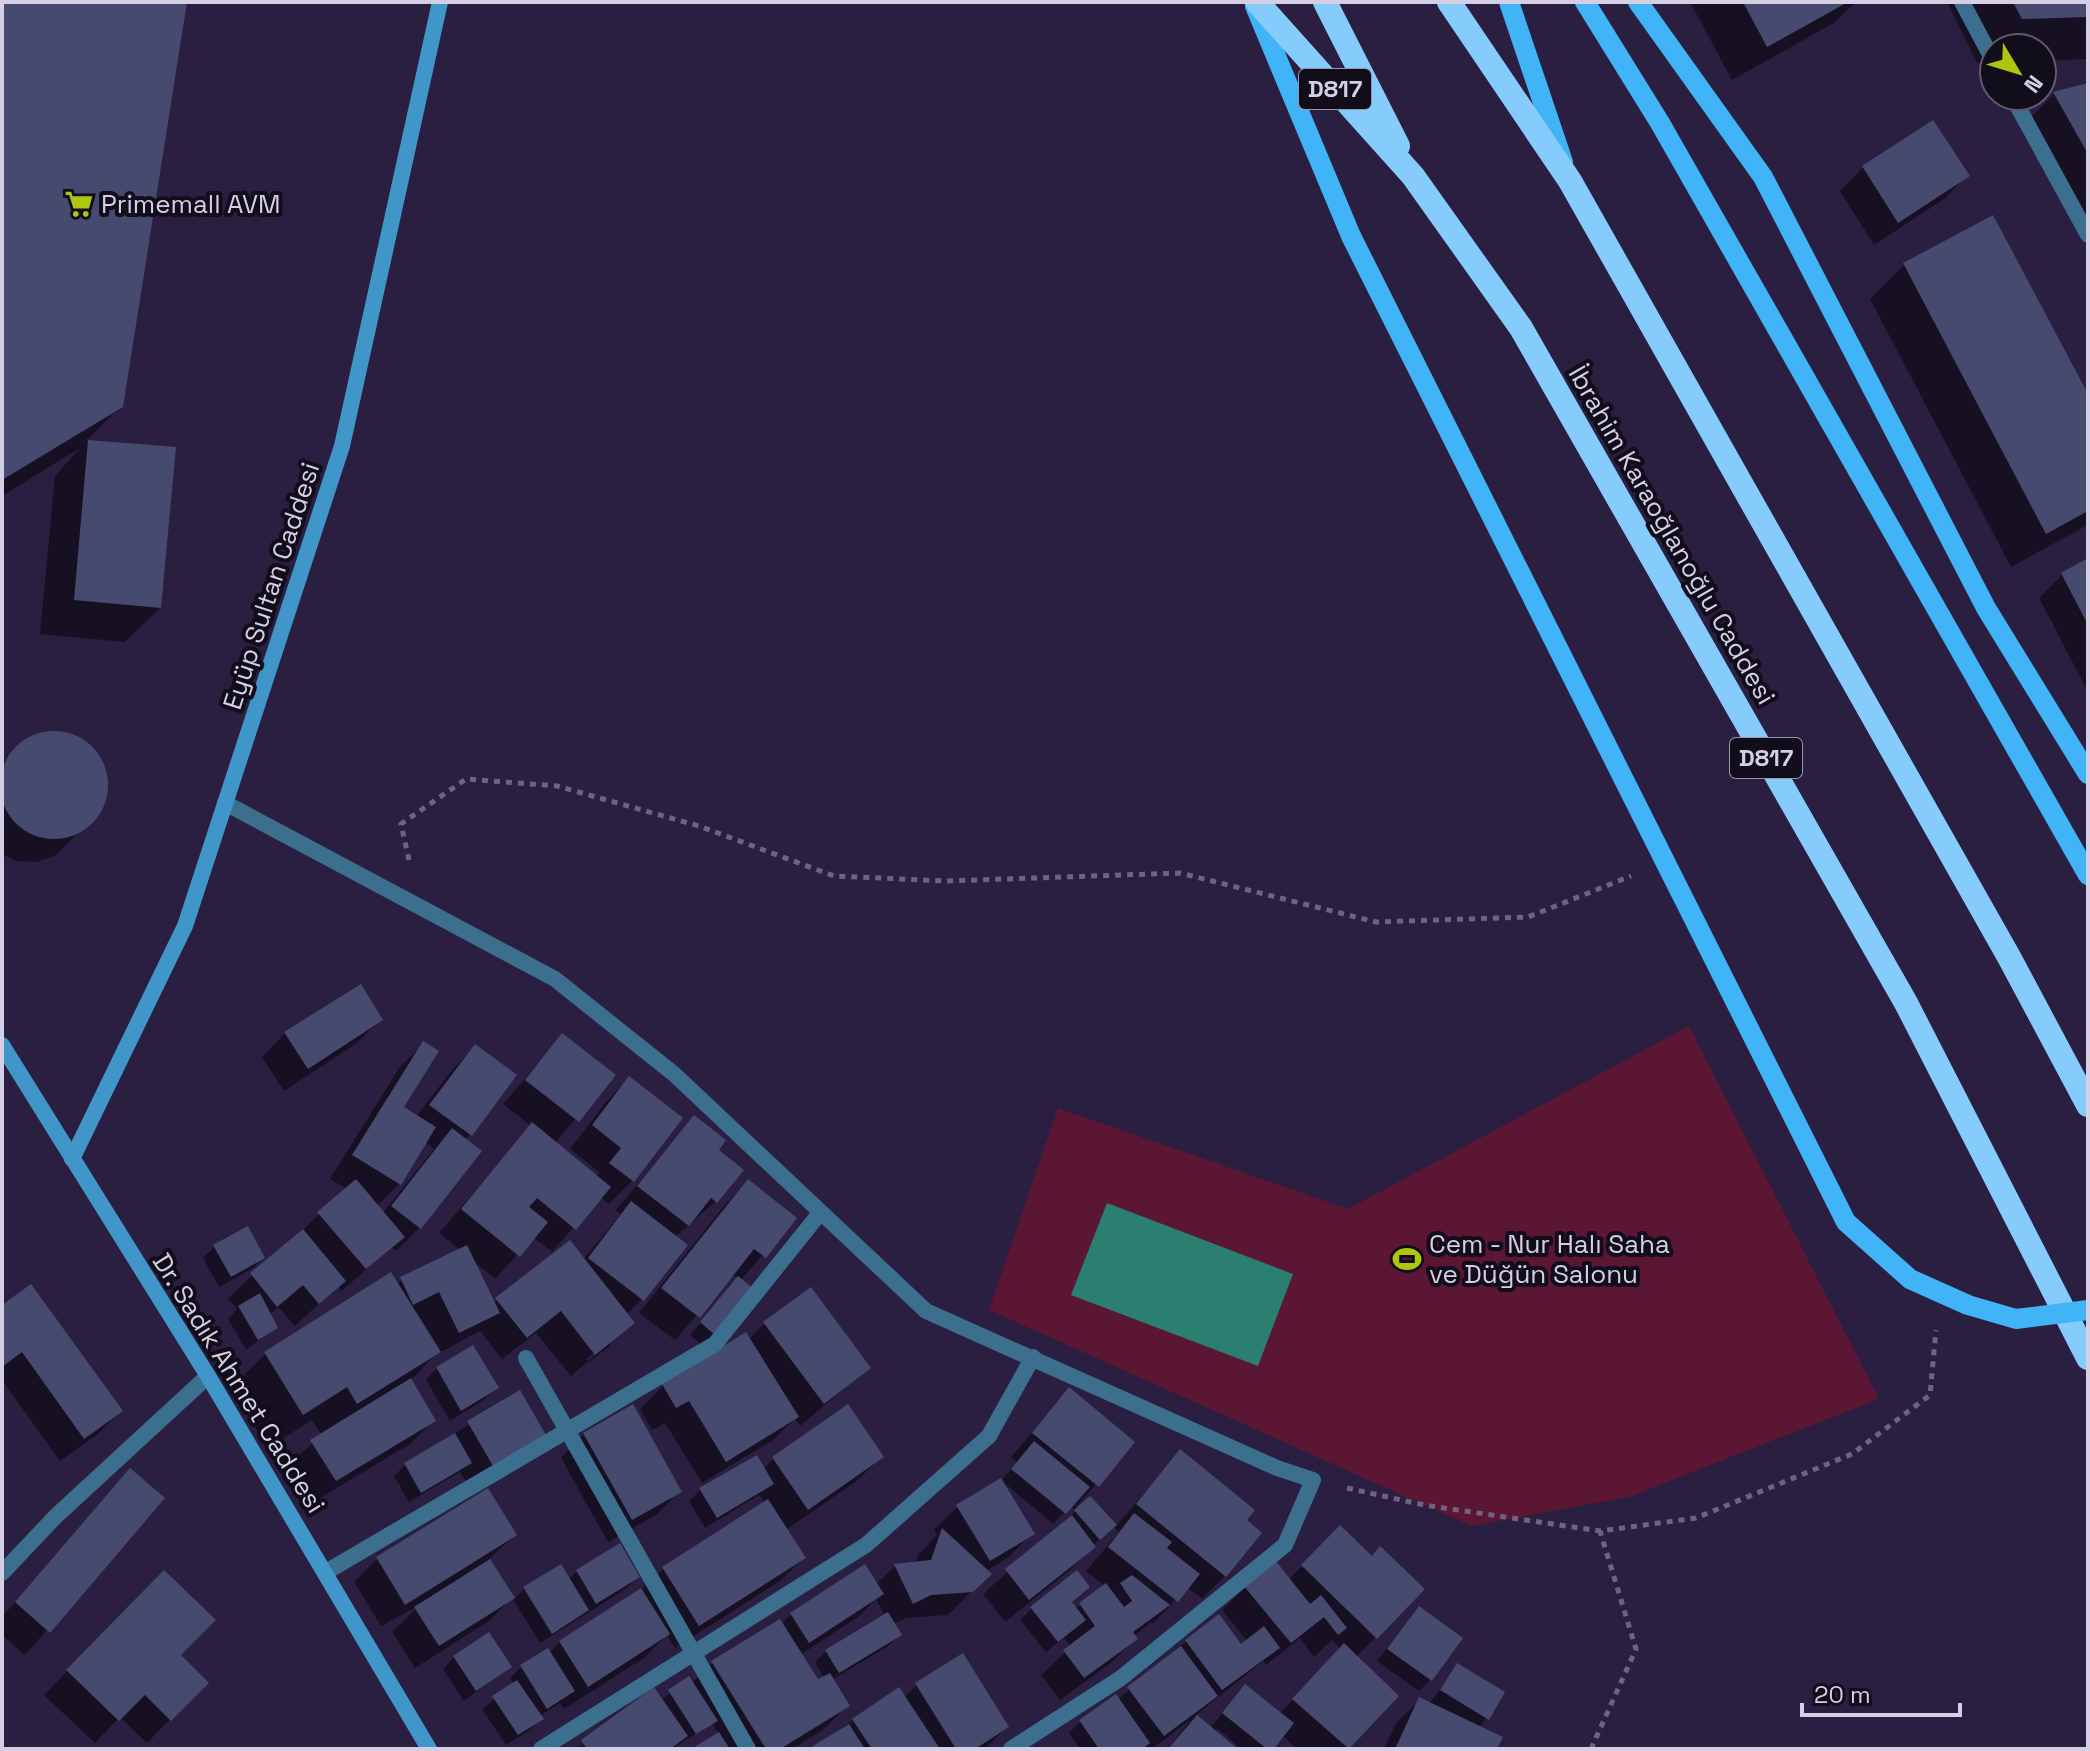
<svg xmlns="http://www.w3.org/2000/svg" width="2090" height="1751" font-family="'Space Grotesk',sans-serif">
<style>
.pitch{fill:#5a1633}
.water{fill:#2a7f70}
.shadow{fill:#0007;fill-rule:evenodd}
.building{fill:#464a6f}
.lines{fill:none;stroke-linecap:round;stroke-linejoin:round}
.path{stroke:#6e6481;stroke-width:5;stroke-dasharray:6 6;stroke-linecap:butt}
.street{stroke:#3c6e8e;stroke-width:16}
.secondary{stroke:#4196c9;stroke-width:16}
.primary{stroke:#41b4f7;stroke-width:20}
.highway{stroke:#85ccfc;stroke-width:24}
.primary-bridge{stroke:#41b4f7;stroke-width:20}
.labels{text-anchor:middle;stroke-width:8;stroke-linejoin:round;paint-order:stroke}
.shield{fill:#120d1b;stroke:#9a95a8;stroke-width:2}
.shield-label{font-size:24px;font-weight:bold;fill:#d5cfe5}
.poi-label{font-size:26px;fill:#d5cfe5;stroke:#120d1b;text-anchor:start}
.street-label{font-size:26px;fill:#d5cfe5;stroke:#120d1b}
</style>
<rect width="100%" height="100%" fill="#2b1f41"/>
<path class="pitch" d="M1689 1026 1879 1399 1629 1497 1471 1526 989 1310 1058 1108 1348 1209Z"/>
<path class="water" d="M1107 1203 1293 1274 1258 1366 1071 1295Z"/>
<g class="shadow">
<path d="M2 2H185L121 406 86 441 174 449 160 608 125 642 40 634 55 476 80 448 2 496Z"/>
<path d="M1690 2H1856L1834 23 1732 80Z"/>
<path d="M1947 2H2088V59L2042 61V48H1994V62L1977 63Z"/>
<path d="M2088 85V249L2020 128 2054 94Z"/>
<path d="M1863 167 1967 176 1944 199 1874 245 1840 191Z"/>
<path d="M1904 265 2088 399V525L2011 567 1870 299Z"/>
<path d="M2088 561V692L2039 598 2062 575Z"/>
<path d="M45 733 66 734 84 743 98 758 105 777V797L95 816 56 855 37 862 16 861 2 854V764L26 740Z"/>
<path d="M380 1020 357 1043 284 1091 262 1057 285 1033Z"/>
<path d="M562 1036 613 1075 555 1143 595 1177 599 1172 570 1149 606 1102 629 1078 632 1181 609 1204 600 1197 552 1252 533 1237 495 1279 472 1260 493 1303 583 1260 621 1214 616 1210 694 1117 716 1150 741 1170 715 1202 675 1237 642 1299 626 1315 632 1323 571 1376 536 1333 502 1359 480 1331 435 1355 410 1381 434 1420 410 1444 312 1503 288 1465 322 1435 312 1420 268 1448 231 1388 265 1354 460 1250 439 1233 531 1126 503 1104ZM610 1340V1346L589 1362 586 1359Z"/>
<path d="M423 1044 401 1108 416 1117 452 1070 475 1046 470 1134 465 1140 479 1151 419 1228 396 1251 391 1247 342 1291 338 1286 295 1326 278 1307 269 1315 276 1327 246 1350 228 1319 237 1309 228 1298 347 1189 330 1179 400 1067ZM425 1142 434 1149 382 1214 376 1207 399 1184Z"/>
<path d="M748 1182 795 1218 740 1281 751 1289 704 1346 690 1335 738 1278 732 1274 675 1340 639 1313 725 1205Z"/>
<path d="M214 1247 263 1257 252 1269 219 1287 203 1258Z"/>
<path d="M2 1308 121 1411 98 1434 60 1461 2 1380Z"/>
<path d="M764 1324 869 1368 800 1426 795 1419 773 1440 702 1483 665 1423 652 1430 640 1409 663 1386 745 1335 748 1340Z"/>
<path d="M437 1368 496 1388 485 1399 450 1421 426 1380Z"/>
<path d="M1069 1390 1132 1442 1076 1507 1078 1509 1090 1499 1116 1526 1180 1452 1245 1521 1225 1576 1202 1599 1187 1587 1153 1624 1151 1622 1134 1636 1136 1639 1112 1662 1060 1700 1041 1675 1071 1647 1064 1638 1046 1652 1020 1620 1032 1608 1070 1603 1075 1609 1105 1586 1086 1571 1119 1532 1112 1526 1070 1570 1005 1622 983 1594 1076 1511 1070 1506 1053 1524 1002 1481 1032 1533 1009 1557 986 1571 989 1574 948 1615 906 1618 893 1624 899 1635 888 1646 832 1680 847 1706 824 1729 792 1749H695L719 1734 712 1723 672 1749H575L661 1700 689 1679 691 1684 713 1662 781 1624 791 1614 876 1584 895 1566 915 1563 919 1554 937 1535 934 1530 958 1506 1002 1480 1017 1462 1011 1457ZM876 1599 885 1616 827 1651 815 1662 824 1678 817 1682 800 1655 858 1617Z"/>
<path d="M519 1393 544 1435 470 1488 460 1472 409 1502 394 1476 406 1464Z"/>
<path d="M584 1434 679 1492 656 1515 608 1542 561 1458Z"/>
<path d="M757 1457 763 1469 773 1459 881 1457 858 1480 786 1530 804 1558 780 1581 675 1648 667 1635 644 1658 564 1709 560 1703 540 1716 541 1719 530 1730 506 1745 482 1709 514 1684 510 1678 521 1667 547 1651 549 1654 560 1642 641 1590 663 1569 765 1503 759 1495 705 1528 689 1501 700 1490Z"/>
<path d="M130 1471 162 1498 25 1655 2 1635V1617Z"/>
<path d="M488 1491 515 1535 488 1560 513 1600 525 1588 568 1580 577 1571 638 1577 627 1588 540 1643 512 1598 489 1621 415 1668 392 1632 420 1605 381 1626 354 1582 377 1559Z"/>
<path d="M1340 1528 1376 1637 1356 1657 1396 1696 1347 1749H1297L1282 1735 1271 1749H1242L1218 1729 1215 1732 1235 1749H1168L1190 1720 1152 1749H1080L1069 1733 1080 1722 1117 1700 1187 1641 1240 1647 1247 1641 1222 1610 1245 1587 1288 1580ZM1300 1638 1314 1657 1332 1640 1341 1649 1279 1714 1245 1686 1210 1728 1195 1716 1263 1661 1266 1665Z"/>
<path d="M164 1573 178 1655 206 1683 147 1743 120 1717 95 1743 44 1695Z"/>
<path d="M1419 1609 1431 1679 1419 1691 1377 1661Z"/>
<path d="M454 1657 509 1667 464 1701 443 1669Z"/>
<path d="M1458 1665 1503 1693 1479 1728 1495 1749H1384L1396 1723 1420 1700 1429 1704Z"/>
<path d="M917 1685 1007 1727 985 1749H812L853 1720 903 1698Z"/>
</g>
<g class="building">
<path d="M2 2H187L123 407 2 480Z"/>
<path d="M1743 2H1848L1767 47Z"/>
<path d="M2013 2H2088V17L2022 19Z"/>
<path d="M2088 83V154L2053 92Z"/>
<path d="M1933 120 1970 176 1898 223 1862 166Z"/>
<path d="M1993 215 2088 394V511L2046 534 1903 263Z"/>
<path d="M88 440 176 447 161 608 74 600Z"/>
<path d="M2088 558V625L2061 573Z"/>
<circle cx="54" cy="785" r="54"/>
<path d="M361 984 383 1020 308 1069 284 1032Z"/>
<path d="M562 1033 616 1075 579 1122 525 1080Z"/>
<path d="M423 1041 439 1051 404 1107 436 1127 401 1185 352 1155Z"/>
<path d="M475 1044 517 1075 472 1136 429 1105Z"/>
<path d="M629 1076 683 1118 634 1182 609 1163 621 1148 592 1125Z"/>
<path d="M694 1115 726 1140 719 1150 744 1170 717 1203 711 1198 689 1226 637 1186Z"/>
<path d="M532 1122 611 1187 576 1230 537 1198 529 1207 548 1222 520 1257 461 1209Z"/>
<path d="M452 1128 482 1151 421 1229 391 1206Z"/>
<path d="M356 1179 405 1237 366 1269 317 1212Z"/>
<path d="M748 1179 797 1218 766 1258 754 1249 700 1318 661 1288Z"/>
<path d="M631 1201 688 1245 644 1301 588 1258Z"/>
<path d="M248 1226 265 1258 231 1277 213 1245Z"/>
<path d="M303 1229 346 1281 319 1304 303 1285 277 1307 250 1273Z"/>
<path d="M570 1240 635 1323 595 1355 561 1311 527 1338 495 1298Z"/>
<path d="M467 1245 500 1313 459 1333 439 1292 413 1305 400 1277Z"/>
<path d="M391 1272 441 1352 357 1404 347 1387 303 1415 264 1352Z"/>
<path d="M738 1276 754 1289 716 1336 700 1322Z"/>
<path d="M31 1284 123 1411 84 1439 22 1352 2 1367V1305Z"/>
<path d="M811 1287 871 1368 824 1404 763 1322Z"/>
<path d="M260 1293 278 1328 258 1340 238 1306Z"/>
<path d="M746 1332 799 1417 726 1462 689 1401 676 1408 662 1384Z"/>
<path d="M473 1345 499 1388 461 1411 436 1367Z"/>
<path d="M411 1378 436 1421 336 1481 310 1440Z"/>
<path d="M1069 1387 1135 1442 1099 1487 1032 1433Z"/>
<path d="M520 1390 546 1435 493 1466 467 1421Z"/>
<path d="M633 1404 682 1492 632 1520 583 1433Z"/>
<path d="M848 1404 884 1457 808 1510 772 1457Z"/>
<path d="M455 1433 472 1463 421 1493 404 1463Z"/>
<path d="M1034 1441 1090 1487 1066 1514 1011 1469Z"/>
<path d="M1180 1449 1255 1510 1247 1520 1262 1533 1226 1577 1136 1504Z"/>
<path d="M757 1455 774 1484 717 1518 699 1488Z"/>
<path d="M130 1468 165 1498 50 1633 15 1602Z"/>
<path d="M1001 1478 1035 1534 990 1561 956 1505Z"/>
<path d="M488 1488 517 1535 405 1605 376 1557Z"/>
<path d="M1090 1496 1117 1525 1100 1540 1074 1510Z"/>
<path d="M768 1499 806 1558 699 1626 662 1567Z"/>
<path d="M1134 1513 1172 1542 1167 1548 1200 1574 1178 1602 1108 1547Z"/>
<path d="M1072 1515 1096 1547 1029 1600 1005 1569Z"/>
<path d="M1340 1525 1372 1556 1380 1546 1425 1589 1377 1639 1301 1565Z"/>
<path d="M942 1528 992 1574 973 1592 931 1595 913 1604 894 1564 931 1560Z"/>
<path d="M620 1543 640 1577 596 1604 576 1570Z"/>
<path d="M490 1559 515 1598 439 1646 414 1607Z"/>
<path d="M1275 1560 1310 1604 1321 1595 1347 1628 1338 1635 1324 1617 1291 1643 1243 1585Z"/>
<path d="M561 1564 589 1610 552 1634 523 1587Z"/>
<path d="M865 1564 884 1594 809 1643 790 1613Z"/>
<path d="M164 1570 216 1620 181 1655 209 1683 171 1721 145 1695 119 1721 66 1670Z"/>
<path d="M1077 1570 1090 1587 1072 1602 1086 1620 1058 1642 1030 1607Z"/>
<path d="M1132 1575 1170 1605 1133 1632 1138 1639 1084 1678 1063 1650 1095 1626 1079 1603 1106 1583 1124 1607 1132 1601 1120 1583Z"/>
<path d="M641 1588 670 1634 588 1687 559 1641Z"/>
<path d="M1419 1606 1463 1638 1432 1681 1387 1649Z"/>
<path d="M888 1612 902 1635 839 1673 825 1650Z"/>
<path d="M1219 1614 1241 1644 1264 1626 1280 1648 1222 1690 1185 1640Z"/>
<path d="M780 1619 818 1679 830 1673 850 1706 780 1749H766L711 1661Z"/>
<path d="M489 1632 512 1667 476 1691 453 1656Z"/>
<path d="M1344 1643 1399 1696 1349 1749 1292 1699Z"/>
<path d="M1181 1646 1218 1696 1164 1736 1127 1687Z"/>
<path d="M548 1648 575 1691 547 1709 520 1665Z"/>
<path d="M963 1653 1009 1727 975 1749H956L915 1683Z"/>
<path d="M1457 1663 1505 1692 1489 1720 1440 1690Z"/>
<path d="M689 1676 718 1721 696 1734 668 1690Z"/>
<path d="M517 1680 544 1719 518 1735 492 1696Z"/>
<path d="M1245 1684 1294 1723 1274 1749H1267L1222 1713Z"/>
<path d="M654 1687 688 1736 670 1749H587L581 1740Z"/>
<path d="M899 1687 940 1749H872L852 1719Z"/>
<path d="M1116 1694 1150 1743 1142 1749H1099L1079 1720Z"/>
<path d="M1419 1697 1503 1737 1497 1749H1395Z"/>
<path d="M1197 1715 1238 1749H1168Z"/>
<path d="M849 1724 865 1749H808Z"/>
<path d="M719 1732 730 1749H691Z"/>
</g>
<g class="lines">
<g class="path">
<path d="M409 860 401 824 466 779 557 786 699 826 834 876 946 881 1180 873 1376 922 1528 917 1631 876"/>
<path d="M1347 1488 1424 1505 1600 1531 1696 1518 1852 1454 1930 1395 1936 1330"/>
<path d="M1591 1749 1636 1649 1600 1531"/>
</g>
<g class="street">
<path d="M1962 2 1994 62"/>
<path d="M2012 96 2088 235"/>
<path d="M225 803 555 979 674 1074 926 1311 1277 1468 1313 1480 1285 1545 1121 1678 1011 1749"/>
<path d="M526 1358 748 1749"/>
<path d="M326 1572 715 1344 820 1213"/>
<path d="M2 1573 56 1516 208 1376"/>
<path d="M541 1749 866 1545 989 1436 1033 1357"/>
</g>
<g class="secondary">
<path d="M2 1045 208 1376 429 1749"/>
<path d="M72 1159 185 926 342 446 440 2"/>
</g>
<g class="primary">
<path d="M1509 2 1563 162"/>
<path d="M1585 2 1660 123 2088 875"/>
<path d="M1638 2 1763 177 1986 608 2088 774"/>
<path d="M1255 6 1351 236"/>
</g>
<g class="highway">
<path d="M1257 2 1413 176 1521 328 1906 1003 2088 1358"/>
<path d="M1325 2 1398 146"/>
<path d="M1449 2 1570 181 2009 957 2088 1105"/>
</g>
<path class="primary-bridge" d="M1351 236 1846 1222 1910 1279 1968 1305 2016 1319 2088 1310"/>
</g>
<defs>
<symbol id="supermarket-bare" viewBox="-9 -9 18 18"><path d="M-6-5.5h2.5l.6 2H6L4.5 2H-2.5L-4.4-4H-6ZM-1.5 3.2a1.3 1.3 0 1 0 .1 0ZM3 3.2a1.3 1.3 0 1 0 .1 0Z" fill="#adc610" stroke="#120d1b" stroke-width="2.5" paint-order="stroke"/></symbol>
<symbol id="stadium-bare" viewBox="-9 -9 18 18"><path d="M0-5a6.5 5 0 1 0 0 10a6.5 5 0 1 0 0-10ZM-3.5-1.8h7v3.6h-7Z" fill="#adc610" stroke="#120d1b" stroke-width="2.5" paint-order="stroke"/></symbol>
</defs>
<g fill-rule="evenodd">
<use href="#supermarket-bare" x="59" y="184" width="40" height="40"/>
<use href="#stadium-bare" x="1387" y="1239" width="40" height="40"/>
</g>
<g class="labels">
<g class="shield">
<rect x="1299" y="69" width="72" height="40" rx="6"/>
<rect x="1730" y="738" width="72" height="40" rx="6"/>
</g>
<g class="shield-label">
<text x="1335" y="97">D817</text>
<text x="1766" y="766">D817</text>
</g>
<g class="poi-label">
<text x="101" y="213">Primemall AVM</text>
<text x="1429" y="1253">Cem - Nur Halı Saha<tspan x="1429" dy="30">ve Düğün Salonu</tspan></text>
</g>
<g class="street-label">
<text transform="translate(1672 535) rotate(60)" y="9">İbrahim Karaoğlanoğlu Caddesi</text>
<text transform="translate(271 586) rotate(-72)" y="9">Eyüp Sultan Caddesi</text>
<text transform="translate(239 1383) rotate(58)" y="9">Dr. Sadık Ahmet Caddesi</text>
</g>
</g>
<rect width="2090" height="1751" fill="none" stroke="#d5cfe5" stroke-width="8"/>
<g transform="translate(2018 72) rotate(128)"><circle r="38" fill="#120d1b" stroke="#605b6c" stroke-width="2"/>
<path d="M0-6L14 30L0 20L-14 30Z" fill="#adc610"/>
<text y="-12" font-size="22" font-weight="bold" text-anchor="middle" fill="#d5cfe5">N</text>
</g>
<path d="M1802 1703v12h158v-12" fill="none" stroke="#d5cfe5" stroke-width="4"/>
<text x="1814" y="1703" font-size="24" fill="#d5cfe5" stroke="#120d1b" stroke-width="6" paint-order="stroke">20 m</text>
</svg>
